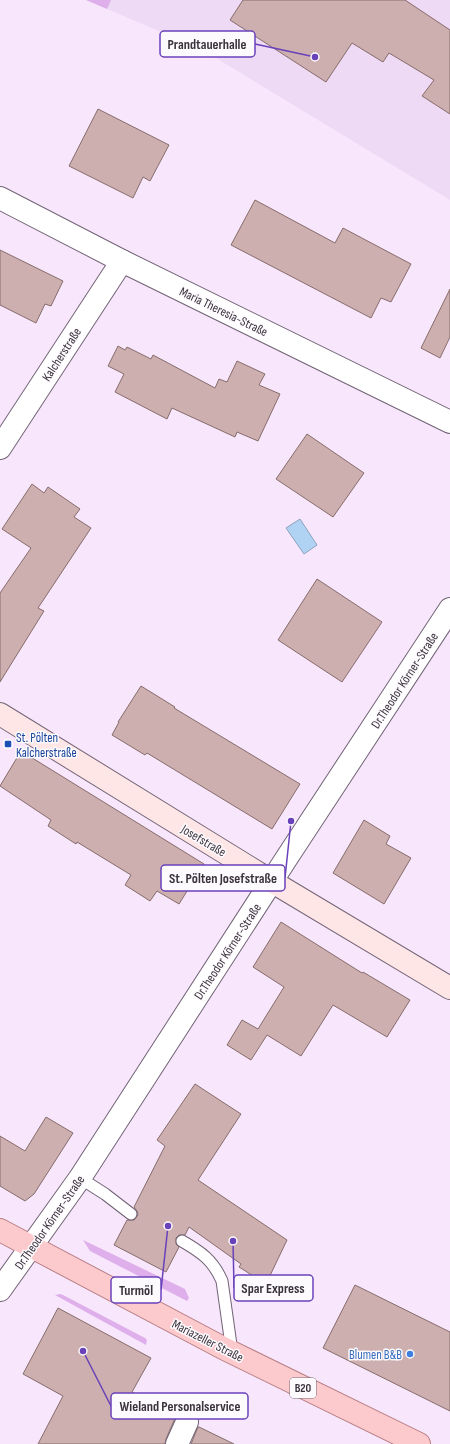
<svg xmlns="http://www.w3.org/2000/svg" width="450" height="1444" font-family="'Sofia Sans Condensed',sans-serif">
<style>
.built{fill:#efdaf5}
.green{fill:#deafea}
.water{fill:#b0d2f3;stroke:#8da2bc}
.building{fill:#ccafae;stroke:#876c6c}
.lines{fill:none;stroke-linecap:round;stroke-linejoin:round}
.lane-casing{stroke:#726476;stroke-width:13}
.street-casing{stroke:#726476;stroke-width:24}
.secondary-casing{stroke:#726476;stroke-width:24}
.primary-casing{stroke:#b77e84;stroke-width:24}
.lane{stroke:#fff;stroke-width:11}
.street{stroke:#fff;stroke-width:22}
.secondary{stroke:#fee5e6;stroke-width:22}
.primary{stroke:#fccacc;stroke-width:22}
.transit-dot{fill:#1a4fb4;stroke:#fdfafe;stroke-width:1.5}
.shop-dot{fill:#3f7fe0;stroke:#fdfafe;stroke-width:1.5}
.labels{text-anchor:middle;stroke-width:3;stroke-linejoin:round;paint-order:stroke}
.shield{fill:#fdfafe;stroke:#746f76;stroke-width:1}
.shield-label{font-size:12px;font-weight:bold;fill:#3a333c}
.street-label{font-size:13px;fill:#3a333c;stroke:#fdfafe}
.transit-label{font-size:13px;fill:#164399;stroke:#fdfafe;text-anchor:start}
.shop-label{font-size:13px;fill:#366cbe;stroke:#fdfafe;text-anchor:end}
.leader{fill:none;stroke:#6941ba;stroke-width:1.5}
.callout-dot{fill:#6941ba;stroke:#fdfafe;stroke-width:1.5}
.callout{fill:#fdfafe;stroke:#6941ba;stroke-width:1.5}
.callout-label{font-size:14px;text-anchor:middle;font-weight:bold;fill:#3a333c}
</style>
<rect width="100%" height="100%" fill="#f8e7fc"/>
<path class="built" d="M86 0H450V200L201 49Z"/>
<g class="green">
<path d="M86 0H111L107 9Z"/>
<path d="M83 1240 185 1289 189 1298 187 1301 90 1251Z"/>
<path d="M60 1294 63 1295 145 1338 147 1340 146 1345 55 1295Z"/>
</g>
<path class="water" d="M300 519 317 545 304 554 286 528Z"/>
<g class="building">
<path d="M243 0H405L450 30V114L422 96 434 80 389 53 383 62 352 43 326 82 230 20Z"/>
<path d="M98 109 169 145 150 181 143 177 133 198 69 166Z"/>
<path d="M255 200 335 243 343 228 411 264 391 302 381 298 371 318 231 245Z"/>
<path d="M0 250 63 281 51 306 45 304 36 323 0 305Z"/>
<path d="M450 289V337L440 358 421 348Z"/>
<path d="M118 346 125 350 127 347 151 359 153 355 215 388 219 379 227 382 237 361 265 374 259 385 280 394 258 441 237 432 235 437 172 408 167 419 115 392 124 374 108 366Z"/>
<path d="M307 434 364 473 333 517 276 479Z"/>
<path d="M32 484 44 493 48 487 80 509 74 517 91 528 38 608 44 611 0 682V593L31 548 2 529Z"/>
<path d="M317 579 382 622 342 682 278 640Z"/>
<path d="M141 686 175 707 174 708 300 784 272 829 147 753 145 755 112 735 119 722H118Z"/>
<path d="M21 751 204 864 179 904 157 891 150 901 125 885 131 875 77 842 76 844 48 826 51 820 0 786Z"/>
<path d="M364 820 390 836 386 844 411 858 384 904 333 873Z"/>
<path d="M281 922 362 973 363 972 410 1000 387 1037 333 1005 301 1056 267 1035 251 1060 227 1045 242 1020 258 1029 284 987 253 967Z"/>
<path d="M195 1084 241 1114 198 1180 287 1240 266 1284 239 1267 241 1264 189 1227 185 1235H179L176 1238V1244L179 1247 166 1272 114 1245 127 1220H134L138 1215 137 1211 134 1207 165 1146 157 1140Z"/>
<path d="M46 1117 73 1133 34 1194 25 1201 0 1186V1136L25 1151Z"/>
<path d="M355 1285 450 1332V1411L323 1348Z"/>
<path d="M58 1308 151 1358 132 1392 176 1416 166 1439 165 1444H38L63 1396 23 1374Z"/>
<path d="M198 1427H199L234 1444H191Z"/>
</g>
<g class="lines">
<defs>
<g id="lane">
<path d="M80 1178 105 1194 131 1214"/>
<path d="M182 1241C201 1252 213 1260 222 1281L232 1352"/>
</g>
<g id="street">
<path d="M0 198 122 261 450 422"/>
<path d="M0 448 122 261"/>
<path d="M0 1290 80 1178 286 859 450 609"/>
<path d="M177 1444 187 1422"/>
</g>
<path id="secondary" d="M0 714 271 881 450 988"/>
<path id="primary" d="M0 1230 223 1348 419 1444"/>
</defs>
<use href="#lane" class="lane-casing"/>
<use href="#street" class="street-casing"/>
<use href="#secondary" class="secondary-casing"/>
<use href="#primary" class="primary-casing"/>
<use href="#lane" class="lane"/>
<use href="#street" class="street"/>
<use href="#secondary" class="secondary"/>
<use href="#primary" class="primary"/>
</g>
<rect class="transit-dot" x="4" y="740" width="8" height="8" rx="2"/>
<circle class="shop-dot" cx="410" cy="1354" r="4"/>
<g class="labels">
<rect class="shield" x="290" y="1378" width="26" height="20" rx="3"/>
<g class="shield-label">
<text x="303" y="1392">B20</text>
</g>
<g class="street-label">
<text transform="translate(224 311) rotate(26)" y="5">Maria Theresia-Straße</text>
<text transform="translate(61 354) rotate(-57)" y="5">Kalcherstraße</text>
<text transform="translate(404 680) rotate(-57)" y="5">Dr.Theodor Körner-Straße</text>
<text transform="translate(204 840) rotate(31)" y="5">Josefstraße</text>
<text transform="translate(227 951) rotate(-57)" y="5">Dr.Theodor Körner-Straße</text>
<text transform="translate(49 1222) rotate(-55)" y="5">Dr.Theodor Körner-Straße</text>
<text transform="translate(208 1340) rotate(27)" y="5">Mariazeller Straße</text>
</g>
<g class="transit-label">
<text x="16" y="742">St. Pölten<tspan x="16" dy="15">Kalcherstraße</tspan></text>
</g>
<g class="shop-label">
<text x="402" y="1359">Blumen B&amp;B</text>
</g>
</g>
<path class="leader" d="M315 57L255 44M291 821L285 878M233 1241L234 1288M168 1226L161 1290M83 1351L111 1406"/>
<g class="callout-dot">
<circle cx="315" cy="57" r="4"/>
<circle cx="291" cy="821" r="4"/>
<circle cx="233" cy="1241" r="4"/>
<circle cx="168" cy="1226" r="4"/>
<circle cx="83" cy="1351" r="4"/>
</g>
<g class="callout">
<rect x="160" y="31" width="95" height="26" rx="4"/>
<rect x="161" y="865" width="124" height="26" rx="4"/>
<rect x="234" y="1275" width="79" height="26" rx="4"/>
<rect x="111" y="1277" width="50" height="26" rx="4"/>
<rect x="111" y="1393" width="137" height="26" rx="4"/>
</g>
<g class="callout-label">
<text x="207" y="49">Prandtauerhalle</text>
<text x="223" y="883">St. Pölten Josefstraße</text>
<text x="273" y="1293">Spar Express</text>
<text x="136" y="1295">Turmöl</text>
<text x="180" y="1411">Wieland Personalservice</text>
</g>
</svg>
